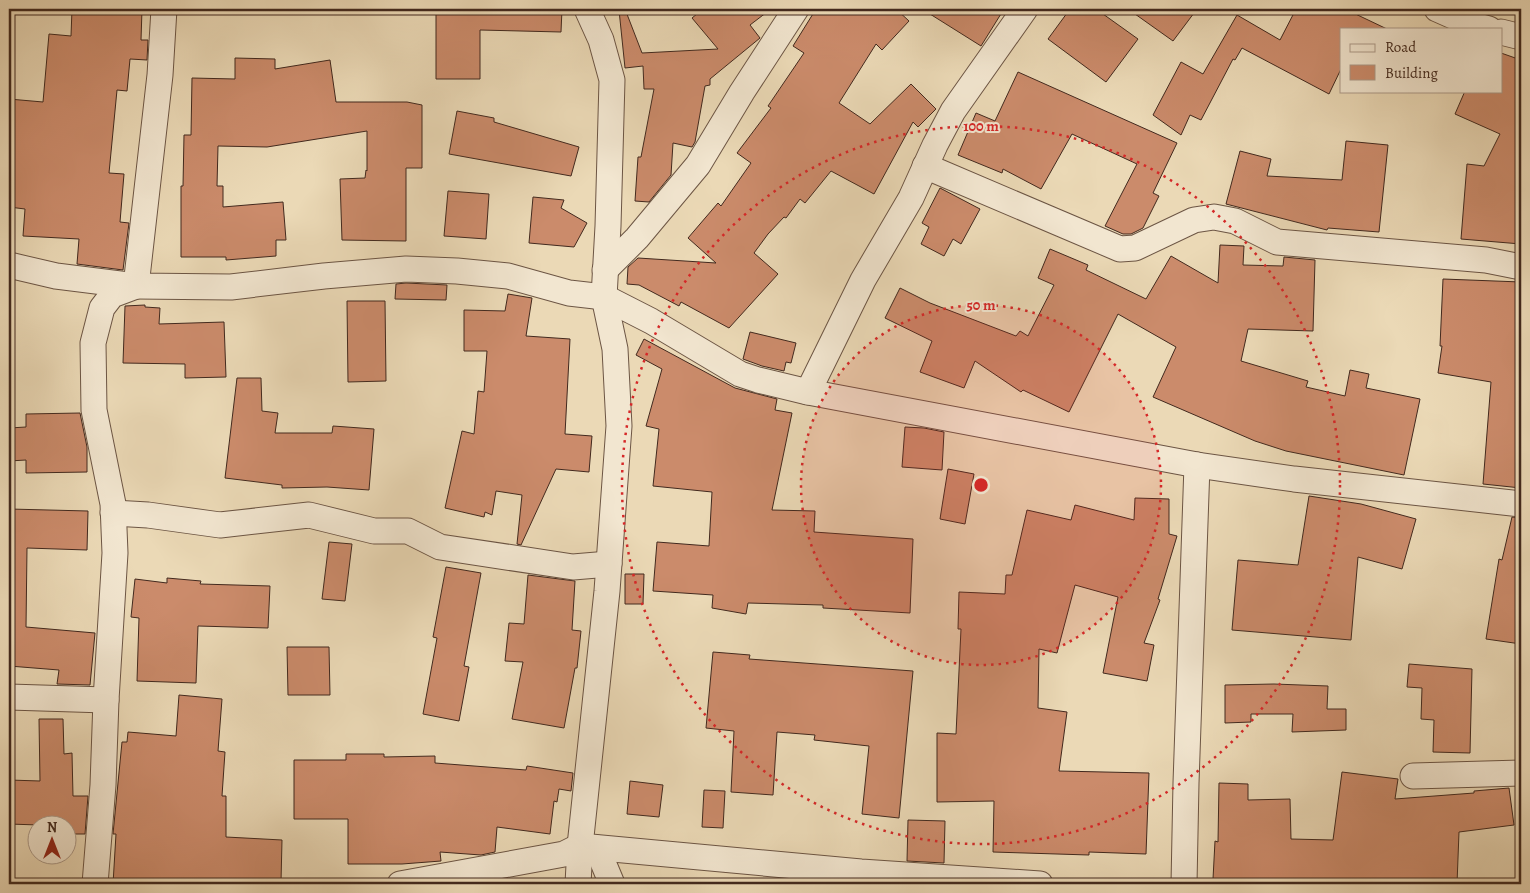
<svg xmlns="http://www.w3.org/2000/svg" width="1530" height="893" font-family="Alegreya,serif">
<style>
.building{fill:#cb8b6b;stroke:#42291e}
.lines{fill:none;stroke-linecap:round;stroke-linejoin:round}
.minor-casing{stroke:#6c5544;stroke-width:27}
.minor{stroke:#f2e6d0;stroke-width:25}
.ring{fill:none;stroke:#d62828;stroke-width:2.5;stroke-dasharray:2.5 5}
.centre{fill:#d62828;stroke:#f2e6d0;stroke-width:2.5}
.ring-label{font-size:15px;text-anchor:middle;font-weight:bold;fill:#d62828;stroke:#f2e6d0;stroke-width:4;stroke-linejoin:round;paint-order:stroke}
</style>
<rect width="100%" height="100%" fill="#ebd9b6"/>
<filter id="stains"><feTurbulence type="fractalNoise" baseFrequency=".004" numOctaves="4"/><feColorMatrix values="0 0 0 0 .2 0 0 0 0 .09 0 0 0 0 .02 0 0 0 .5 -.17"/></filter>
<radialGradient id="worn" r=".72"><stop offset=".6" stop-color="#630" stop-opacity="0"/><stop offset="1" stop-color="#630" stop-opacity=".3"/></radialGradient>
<g class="building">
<path d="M72 9H142L141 40H148L147 60 130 59 127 91 117 90 109 173 124 174 120 222 129 223 123 270 77 264 79 239 23 236 25 209 9 207V99L43 102 49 34 71 36Z"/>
<path d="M436 9H562L561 32 480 30V79H436Z"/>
<path d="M625 9 642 53 718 49 692 18 703 9H771L750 25 760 38 710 79V85L705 86 695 142 692 147 673 143 671 175 649 202 635 201 638 157H641L654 89H644L643 66 625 68 619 10Z"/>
<path d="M816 9H896L909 21 882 50 876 44 839 103 870 124 911 84 936 109 918 127 913 122 874 194 831 171 805 203 800 199 786 218 784 217 768 234 754 253 778 274 729 328 681 302 679 306 639 285 627 284 628 267 638 258 716 263 688 238 718 203 721 206 751 163 737 153 771 108 768 106 804 53 793 46Z"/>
<path d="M922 9H1004L981 46Z"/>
<path d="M1070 9H1096L1138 39 1106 82 1048 39Z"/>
<path d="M1128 9H1197L1173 41Z"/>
<path d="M1296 9H1345L1387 29H1341V69L1329 94 1242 48 1235 60 1233 59 1201 120 1190 115 1181 135 1153 115 1181 62 1203 74 1237 15 1280 40Z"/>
<path d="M1501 53 1521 60V244L1461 239 1467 164 1484 166 1500 134 1455 114 1465 91H1501Z"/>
<path d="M235 58 275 59V69L330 60 336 102H407L422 105V168H406V241L342 240 340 179 365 178 366 170 367 171V131L267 147 218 146 217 186H223V207L283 202 286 240H276V256L226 260V257H181V186H183L184 135H191L192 78 235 79Z"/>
<path d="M1018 72 1177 143 1153 193 1159 196 1143 228 1131 234H1123L1105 226 1137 164 1072 134 1041 189 1003 169 1002 173 958 155 976 113 995 121Z"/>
<path d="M457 111 494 118V122L579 147 571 176 449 154Z"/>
<path d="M1346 141 1388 145 1379 232 1328 228 1327 230 1226 204 1240 151 1271 159 1267 176 1342 180Z"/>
<path d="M940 188 980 209 961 244 953 239 944 256 921 244 929 227 922 223Z"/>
<path d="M448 191 489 194 486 239 444 236Z"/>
<path d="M533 197 564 200 561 208 587 223 574 247 529 243Z"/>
<path d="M1220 245 1244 246 1243 265 1283 266 1284 257 1315 260 1313 331 1248 329 1241 361 1308 381 1306 387 1345 396 1350 370 1369 374 1366 388 1420 399 1404 475 1286 451 1255 441 1153 397 1176 347 1118 314 1069 412 1023 390 1021 392 975 361 964 388 920 372 932 341 885 318 900 288 930 303 1016 336 1020 331 1028 336 1054 285 1038 278 1050 249 1088 265 1086 270 1146 299 1171 256 1218 283Z"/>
<path d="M1443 279 1521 282V488L1483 484 1491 382 1438 373 1442 346H1440Z"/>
<path d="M406 283 447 285 446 300 395 299 396 284Z"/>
<path d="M508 294 532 298 526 336 570 339 565 434 592 436 589 472 556 469 521 545 517 544 522 495 496 491 492 515 485 512 484 517 445 508 462 431 474 434 478 391 484 392 487 351H464V310L505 311Z"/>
<path d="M347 301H385L386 381 348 382Z"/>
<path d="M145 305V307L160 308 159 324 224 322 226 377 185 378V364L123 363 125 306Z"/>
<path d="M750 332 796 343 791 363 786 362 784 371 762 366 743 359Z"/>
<path d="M644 339 735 388 777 399 775 410 792 413 772 510 815 511 814 532 913 539 910 613 823 608V605L748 603 746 614 712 608 713 595 653 591 657 542 709 546 712 492 653 486 659 429 646 426 662 369 636 355Z"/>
<path d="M237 378H261L262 411 278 413 275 433H332L333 426 374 429 369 490 327 487 282 488V485L225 478Z"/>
<path d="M80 413 87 447V472L26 473V460L9 461V428L26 427V414Z"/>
<path d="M905 427 924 428 944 432 942 470 902 467Z"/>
<path d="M948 469 974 474 965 524 940 519Z"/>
<path d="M1309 496 1361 504 1416 519 1402 569 1358 557 1351 640 1232 630 1238 560 1298 565Z"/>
<path d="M1135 498 1169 499V534L1177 536 1158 599 1160 600 1144 643 1154 645 1147 681 1103 673 1118 597 1075 585 1057 653 1039 649 1038 708 1067 712 1059 771 1149 773 1146 854 1089 852V855L993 852 994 801 937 802V733L956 734 961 629H958L959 592 1005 594 1006 575H1012L1027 510 1071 520 1075 505 1134 520Z"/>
<path d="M9 509 88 511 87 550 27 548 26 627 95 633 90 685 57 684 59 670 9 666Z"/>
<path d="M1512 517 1521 518V644L1486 639 1499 559 1502 560Z"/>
<path d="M329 542 352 544 345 601 322 599Z"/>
<path d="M446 567 481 573 464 666 469 667 459 721 423 714 437 638 433 637Z"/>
<path d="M625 574H644L643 604H625Z"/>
<path d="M528 575 575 581 572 630 581 631 577 668H575L564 728 512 719 523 662 505 661 509 623 524 624Z"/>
<path d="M167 578 201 581 200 584 270 586 268 628 198 626 196 683 137 681 139 618 131 617 135 579 167 583Z"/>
<path d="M287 647H329L330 695H288Z"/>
<path d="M713 652 750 655 749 659 913 671 899 818 862 814 869 746 814 740 815 735 777 732 773 795 731 792 734 731 706 728Z"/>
<path d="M1409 664 1472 669 1470 753 1433 752 1434 720 1421 719 1422 688 1407 687Z"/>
<path d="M1274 684 1328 686 1327 709H1346V730L1292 732 1293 714H1251V722L1225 723V685Z"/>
<path d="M179 695 222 699 218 751 225 752 222 796H226V837L282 840 281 882 222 880V884H113L116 834H113L122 742H127L128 732 176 736Z"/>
<path d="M39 719H63L64 754 72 753 73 796H88L85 834H68V826L9 824V780L40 781Z"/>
<path d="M346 754H384V757L435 756V763L526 770 527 766 573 773 571 791 559 789 557 802 554 801 550 834 497 827 495 852 481 855 440 852 441 861 402 864H348V819H294V760H346Z"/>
<path d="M1342 772 1398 779 1395 799 1474 793V791L1509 788 1514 825 1459 832 1457 884H1313L1213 879 1215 841 1218 842 1219 783 1248 784V800L1290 799 1291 839 1333 840Z"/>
<path d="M630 781 663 785 659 817 627 814Z"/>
<path d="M704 790 725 791 723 828 702 827Z"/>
<path d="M908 820 945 821 944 863 907 861Z"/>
</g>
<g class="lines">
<defs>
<g id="minor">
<path d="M1437 9 1471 24 1489 29"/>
<path d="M1501 32 1521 37"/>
<path d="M925 166 1120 249 1135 248 1194 220 1214 217 1235 221 1277 242 1486 260 1521 267"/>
<path d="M9 265 56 276 136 286 231 287 324 276 406 269 457 271 508 276 569 293 604 297 651 321 740 374 758 380 808 392 1197 465 1294 479 1521 504"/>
<path d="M605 270 637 238 698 165 742 92 796 9"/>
<path d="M808 392 863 280 911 198 935 145 953 111 1025 9"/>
<path d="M113 513 148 515 220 525 309 515 374 531H408L440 547 573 567 609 564"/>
<path d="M9 697 106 700"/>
<path d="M1413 776 1521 773"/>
<path d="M597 848 612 884"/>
<path d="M95 884 103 785 106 700 115 553 113 504 94 410 93 343 102 308 112 295 136 286 160 75 164 9"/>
<path d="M400 884 564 854 580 846 861 872 1040 884"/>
<path d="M578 884 580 846 607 591 619 426 615 349 604 297 608 226 612 80 601 40 587 9"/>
<path d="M1184 884 1186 783 1197 465"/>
</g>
</defs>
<use href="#minor" class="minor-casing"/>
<use href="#minor" class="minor"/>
</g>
<circle cx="981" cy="485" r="180" fill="#d62828" fill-opacity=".12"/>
<g class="ring">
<circle cx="981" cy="485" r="180"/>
<circle cx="981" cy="485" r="359"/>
</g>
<circle cx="981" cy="485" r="8" class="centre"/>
<g class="ring-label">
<text x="981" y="131">100 m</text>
<text x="981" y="310">50 m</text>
</g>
<rect width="1530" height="893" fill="none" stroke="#ebd9b6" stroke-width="30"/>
<rect x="10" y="10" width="1510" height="873" fill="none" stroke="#42291e" stroke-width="2.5"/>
<rect x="15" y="15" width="1500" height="863" fill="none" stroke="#42291e"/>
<rect x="1340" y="28" width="162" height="65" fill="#f2e6d0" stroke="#ac9a89"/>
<rect x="1350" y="44" width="25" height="8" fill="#f2e6d0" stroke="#ac9a89"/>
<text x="1385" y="52" font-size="15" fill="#42291e">Road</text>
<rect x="1350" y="65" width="25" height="15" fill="#cb8b6b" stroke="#ac9a89"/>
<text x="1385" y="78" font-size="15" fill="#42291e">Building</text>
<g transform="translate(52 840)"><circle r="24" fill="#f2e6d0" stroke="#ac9a89"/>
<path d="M0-4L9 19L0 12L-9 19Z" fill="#8f2418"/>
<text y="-8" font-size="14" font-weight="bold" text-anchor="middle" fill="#42291e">N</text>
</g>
<rect width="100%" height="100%" filter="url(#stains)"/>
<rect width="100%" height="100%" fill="url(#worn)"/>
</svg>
